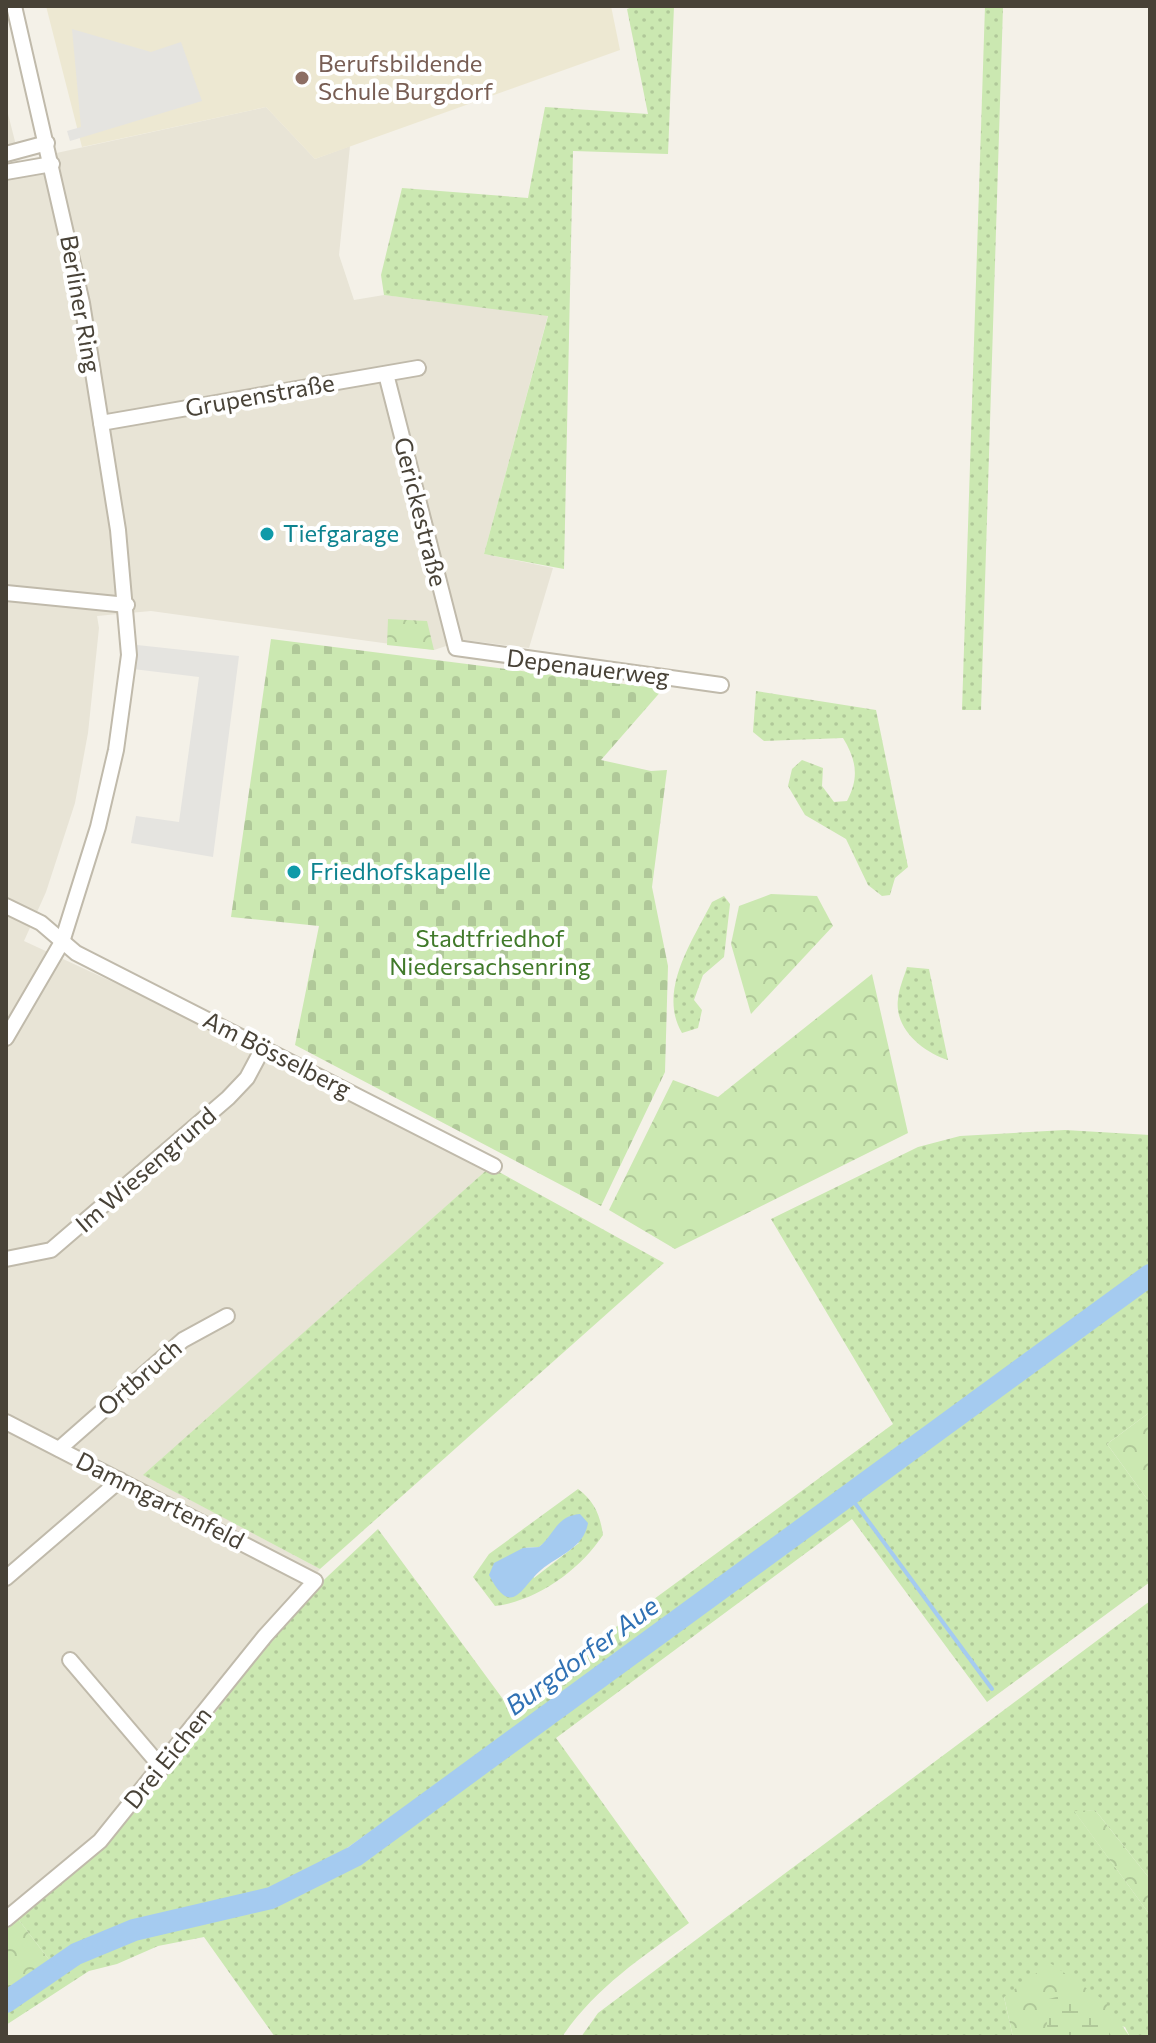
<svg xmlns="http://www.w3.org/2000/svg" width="1156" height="2043" font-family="Commissioner,sans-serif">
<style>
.residential{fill:#e8e4d6}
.education{fill:#ede8d2}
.grass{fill:url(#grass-dots);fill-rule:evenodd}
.forest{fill:url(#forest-crowns)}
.wetland{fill:url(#wetland-marsh)}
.cemetery{fill:url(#cemetery-stones)}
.parking{fill:#e5e4e0}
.water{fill:#a5cbf0}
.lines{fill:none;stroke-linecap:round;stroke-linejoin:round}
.stream{stroke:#a5cbf0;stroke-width:4}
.river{stroke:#a5cbf0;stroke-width:22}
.minor-casing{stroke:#c0baab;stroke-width:18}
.minor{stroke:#fff;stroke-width:14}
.education-dot{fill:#8d6e63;stroke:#fff;stroke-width:3}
.culture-dot{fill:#0f9aa8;stroke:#fff;stroke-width:3}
.labels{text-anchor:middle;stroke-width:8;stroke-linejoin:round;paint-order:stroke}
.education-label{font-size:24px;fill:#785e54;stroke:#fff;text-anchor:start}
.street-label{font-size:24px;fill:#484237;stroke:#fff}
.culture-label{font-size:24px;fill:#0d838f;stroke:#fff;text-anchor:start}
.park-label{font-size:24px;fill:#417a2a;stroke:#fff}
.water-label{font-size:26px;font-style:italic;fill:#3071b4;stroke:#fff}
</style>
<defs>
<pattern id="grass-dots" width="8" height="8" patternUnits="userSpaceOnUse" patternTransform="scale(2)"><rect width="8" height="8" fill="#cbe8b1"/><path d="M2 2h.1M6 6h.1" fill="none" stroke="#b0c899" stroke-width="1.8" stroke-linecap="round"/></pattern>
<pattern id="forest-crowns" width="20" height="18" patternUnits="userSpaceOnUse" patternTransform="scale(2)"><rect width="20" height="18" fill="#cbe8b1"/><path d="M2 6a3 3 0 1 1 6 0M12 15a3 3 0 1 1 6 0" fill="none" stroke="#b0c899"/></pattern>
<pattern id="wetland-marsh" width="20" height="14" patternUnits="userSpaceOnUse" patternTransform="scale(2)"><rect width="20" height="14" fill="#cbe8b1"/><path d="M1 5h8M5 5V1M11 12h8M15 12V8" fill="none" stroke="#b0c899"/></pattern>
<pattern id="cemetery-stones" width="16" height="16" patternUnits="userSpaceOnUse" patternTransform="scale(2)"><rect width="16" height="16" fill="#cbe8b1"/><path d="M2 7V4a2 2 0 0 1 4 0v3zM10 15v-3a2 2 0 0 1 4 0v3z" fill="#b0c899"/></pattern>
</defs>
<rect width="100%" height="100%" fill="#f4f1e8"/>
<path class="residential" d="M6 106 20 161 266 107 315 159 350 146 339 255 354 300 384 295 548 315 484 554 553 568 529 648 464 640 434 650 151 611 97 616 99 628 88 733 75 803 46 892 24 941 193 1019 490 1167 144 1475 320 1569 175 1766 105 1846 6 1922Z"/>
<path class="education" d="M46 6H611L620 50 315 159 266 107 82 147Z"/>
<g class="grass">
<path d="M635 6H674L668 154 573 151 564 569 484 554 548 316 384 295 381 275 402 188 528 198 545 107 648 114 627 9Z"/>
<path d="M985 6H1003L981 710H962Z"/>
<path d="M756 691 876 710 908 867 895 878 890 895 882 896 868 885 846 839 805 815 788 786 792 769 802 760 823 768 822 786 834 802 847 801C859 778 857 761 843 738L764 741 753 732Z"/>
<path d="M724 896 730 904 724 957 703 975 694 1000 702 1010 698 1028 682 1033C657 991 693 940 712 902Z"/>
<path d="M907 967 929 969 948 1060C923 1052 894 1029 898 999 899 988 904 977 907 967Z"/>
<path d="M1065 1130 1150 1135V1265L522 1725 337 1855 258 1894 129 1925 50 1961 15 1915 105 1846 175 1766 293 1609 378 1529 508 1706 893 1424 771 1219 918 1147 960 1136Z"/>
<path d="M490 1167 664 1263 320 1569 143 1475Z"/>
<path d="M1150 1281V1412L1107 1444 1150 1503V1582L987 1702 852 1519 556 1738 689 1923C641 1958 595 1988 562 2037H275L204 1937 158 1946 117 1964 89 1971 6 2025V2009L78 1958 133 1937 206 1922 273 1903 358 1860Z"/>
<path d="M578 1489C595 1502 600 1515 603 1535 580 1570 537 1601 495 1606L473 1577 489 1554ZM545 1542 579 1543 534 1578 523 1548 539 1547Z"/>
<path d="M1150 1601V1879L1095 1810 1075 1812 1150 1915V2037H1130L1125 2027 1004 1997 1013 2037H581L598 2013Z"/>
</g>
<g class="forest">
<path d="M388 619 427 621 434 650 387 645Z"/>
<path d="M771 894 817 896 833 926 751 1014 731 944 739 906Z"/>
<path d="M872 974 908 1133 675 1249 609 1210 673 1080 718 1097Z"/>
<path d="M1150 1412V1503L1107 1444Z"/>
<path d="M1095 1810 1150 1879V1915L1074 1811Z"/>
<path d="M15 1915 50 1961 6 1990V1922Z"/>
<path d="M1050 1963 1105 2001 1130 2037H1013L1004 1997Z"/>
</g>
<path class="wetland" d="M1064 1995 1098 2015 1112 2037H1048L1045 2000Z"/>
<path class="cemetery" d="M271 639 663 689 601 760 651 771 667 770 652 887 668 966 665 1072 601 1206 295 1045 319 926 231 917Z"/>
<g class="parking">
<path d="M72 29 151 52 181 42 202 101 70 141 67 131 81 127Z"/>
<path d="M137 645 239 656 213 857 131 843 136 816 179 822 199 677 133 669Z"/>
</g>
<path class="water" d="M580 1514 588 1523C584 1548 559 1555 541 1570 522 1586 512 1620 489 1575L494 1563 523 1548 539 1547C555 1534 556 1516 580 1514Z"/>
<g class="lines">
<path class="stream" d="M849 1495 992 1689"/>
<path class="river" d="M6 2002 76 1954 134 1930 271 1898 355 1856 1150 1275"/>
<defs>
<g id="minor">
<path d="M6 154 47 143"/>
<path d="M6 172 52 164"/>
<path d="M386 374 456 648 721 685"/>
<path d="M101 423 418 368"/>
<path d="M6 593 127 605"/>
<path d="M6 906 41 923 76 953 494 1166"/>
<path d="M6 1038 62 942 98 827 116 750 129 655 118 530 82 303 14 6"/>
<path d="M6 1259 51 1250 228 1098 247 1078 263 1048"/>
<path d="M6 1422 315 1581 265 1636 100 1841 6 1919"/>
<path d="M59 1449 183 1340 227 1316"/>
<path d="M6 1578 120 1480"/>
<path d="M70 1660 162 1768"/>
</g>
</defs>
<use href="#minor" class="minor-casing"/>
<use href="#minor" class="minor"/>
</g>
<circle class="education-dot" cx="302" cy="78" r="8"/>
<g class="culture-dot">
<circle cx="267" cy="534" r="8"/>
<circle cx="294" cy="872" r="8"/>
</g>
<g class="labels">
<g class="education-label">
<text x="318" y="72">Berufsbildende<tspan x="318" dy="28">Schule Burgdorf</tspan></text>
</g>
<g class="street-label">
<text transform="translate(80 304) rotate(80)" y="8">Berliner Ring</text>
<text transform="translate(260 396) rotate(-10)" y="8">Grupenstraße</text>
<text transform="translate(420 512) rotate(76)" y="8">Gerickestraße</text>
<text transform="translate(588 668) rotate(7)" y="8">Depenauerweg</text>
<text transform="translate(277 1055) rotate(27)" y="8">Am Bösselberg</text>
<text transform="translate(146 1170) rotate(-41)" y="8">Im Wiesengrund</text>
<text transform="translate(140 1378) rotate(-41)" y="8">Ortbruch</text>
<text transform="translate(160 1501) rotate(27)" y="8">Dammgartenfeld</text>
<text transform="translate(168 1758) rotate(-51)" y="8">Drei Eichen</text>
</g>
<g class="culture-label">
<text x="283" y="542">Tiefgarage</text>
<text x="310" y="880">Friedhofskapelle</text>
</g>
<g class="park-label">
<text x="490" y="947">Stadtfriedhof<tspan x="490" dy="28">Niedersachsenring</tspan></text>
</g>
<g class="water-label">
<text transform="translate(582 1656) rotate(-36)" y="9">Burgdorfer Aue</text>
</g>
</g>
<rect width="1156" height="2043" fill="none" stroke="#484237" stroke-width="16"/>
</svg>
